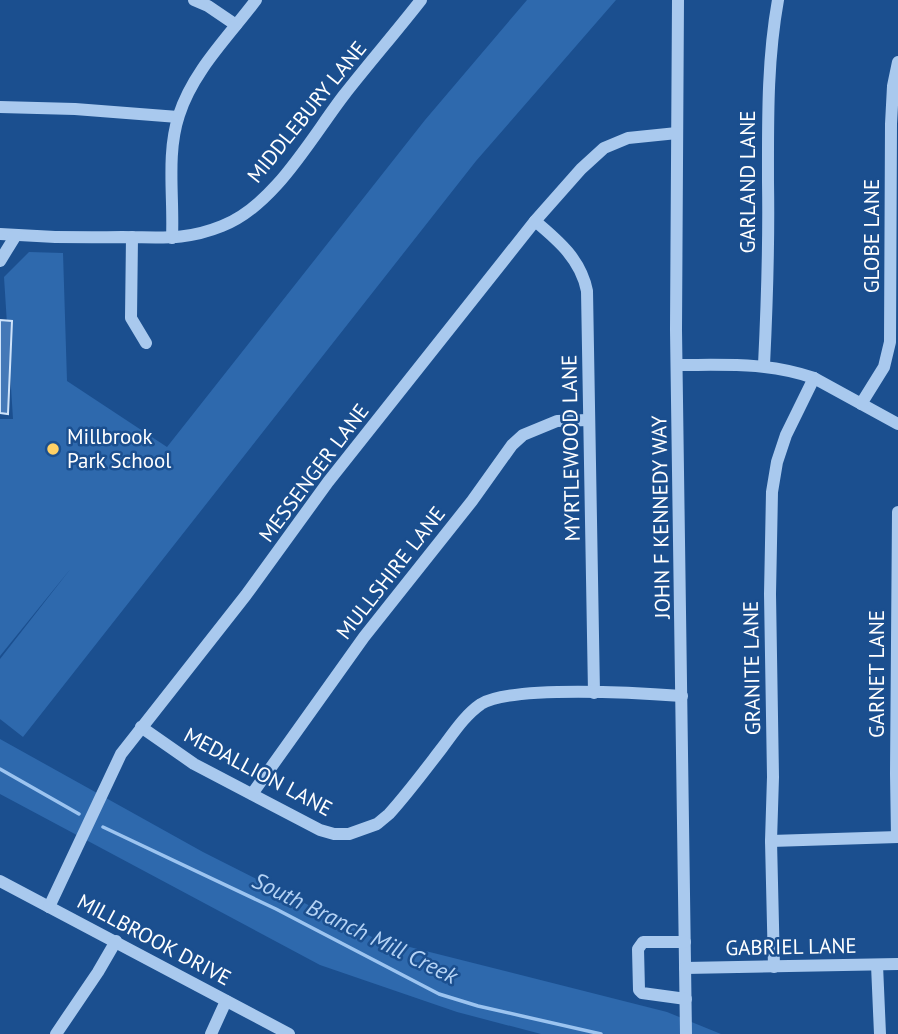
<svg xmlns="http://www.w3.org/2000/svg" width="898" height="1034" font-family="'PT Sans',sans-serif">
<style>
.green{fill:#2e69ad}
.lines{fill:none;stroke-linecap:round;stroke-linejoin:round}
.stream{stroke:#9cc4f0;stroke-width:3.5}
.building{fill:#4478b7;stroke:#cfe3fa;stroke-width:2}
.minor{stroke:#a9c9ee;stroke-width:12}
.poi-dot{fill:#ffd166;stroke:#1b4f8f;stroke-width:2.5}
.labels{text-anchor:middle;stroke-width:5;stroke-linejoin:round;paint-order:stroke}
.street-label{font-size:21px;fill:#fff;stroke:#1b4f8f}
.poi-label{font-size:21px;fill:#fff;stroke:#1b4f8f;text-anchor:start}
.water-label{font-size:23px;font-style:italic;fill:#b5d3f5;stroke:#1b4f8f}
</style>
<rect width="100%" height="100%" fill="#1b4f8f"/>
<g class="green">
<path d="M527 0H616L476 161 23 737 0 719V659L72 567 0 656V419H13L4 277 29 252 63 253 67 381 167 447 425 120Z"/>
<path d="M0 739 203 852 374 938 667 1012 721 1034H541L457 1012 320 965 0 794Z"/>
</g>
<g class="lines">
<g class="stream">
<path d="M0 769 79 814"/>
<path d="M103 827 276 909 439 994 478 1006 601 1034"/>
</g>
</g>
<path class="building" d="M0 320 12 321 8 414 0 413Z"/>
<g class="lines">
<g class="minor">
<path d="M194 0 208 6 236 25"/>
<path d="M678 0 676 330 686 1034"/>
<path d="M0 107 75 109 178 117"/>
<path d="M535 221C559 241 581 260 587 291L594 693"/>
<path d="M0 234C41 237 81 238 122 237 160 237 185 241 222 226 274 206 311 138 344 95 369 63 396 32 421 0"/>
<path d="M132 237 131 318 146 343"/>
<path d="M172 238C174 198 166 154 179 115 193 71 229 36 256 0"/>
<path d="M0 261 16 235"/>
<path d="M678 365C725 365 769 362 814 378L898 424"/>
<path d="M764 365C767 304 769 243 768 182 768 121 767 61 778 0"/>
<path d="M861 404 884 367 890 342 891 124 893 86 898 62"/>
<path d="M141 727 194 764 320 830 334 834H349L377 824 389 814C408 793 425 770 442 748 454 732 465 715 481 704 512 685 642 693 682 696"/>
<path d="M252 794 364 637 472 501 512 445 523 435 557 421 589 420"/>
<path d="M897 837 896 774 898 512"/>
<path d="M771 841 898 837"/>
<path d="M0 881 289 1034"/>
<path d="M49 907 121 754 246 595 328 482 535 221 581 169 604 148 628 138 677 133"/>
<path d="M685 942H643L638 949 639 990 642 993 686 999"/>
<path d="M877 965 880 1034"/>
<path d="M774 967 771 841 773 777 770 594 772 492 777 462 786 435 814 378"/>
<path d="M685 968 898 964"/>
<path d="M56 1034 98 972 116 941"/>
<path d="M211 1034 226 1001"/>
</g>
</g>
<circle class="poi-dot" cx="53" cy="449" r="7"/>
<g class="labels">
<g class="street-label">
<text transform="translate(307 112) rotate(-51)" y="7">MIDDLEBURY LANE</text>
<text transform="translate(748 182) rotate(-90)" y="7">GARLAND LANE</text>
<text transform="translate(872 236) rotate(-90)" y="7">GLOBE LANE</text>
<text transform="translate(571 448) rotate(-91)" y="7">MYRTLEWOOD LANE</text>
<text transform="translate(314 473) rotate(-53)" y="7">MESSENGER LANE</text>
<text transform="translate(661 517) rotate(-91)" y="7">JOHN F KENNEDY WAY</text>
<text transform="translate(391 573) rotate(-52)" y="7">MULLSHIRE LANE</text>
<text transform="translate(752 668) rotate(-91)" y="7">GRANITE LANE</text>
<text transform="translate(877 674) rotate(-90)" y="7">GARNET LANE</text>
<text transform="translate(258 772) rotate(28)" y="7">MEDALLION LANE</text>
<text transform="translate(154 940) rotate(28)" y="7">MILLBROOK DRIVE</text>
<text transform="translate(791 947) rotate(-1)" y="7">GABRIEL LANE</text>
</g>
<g class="poi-label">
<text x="67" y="444">Millbrook<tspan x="67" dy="24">Park School</tspan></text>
</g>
<g class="water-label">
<text transform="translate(355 928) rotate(26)" y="8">South Branch Mill Creek</text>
</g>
</g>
</svg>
